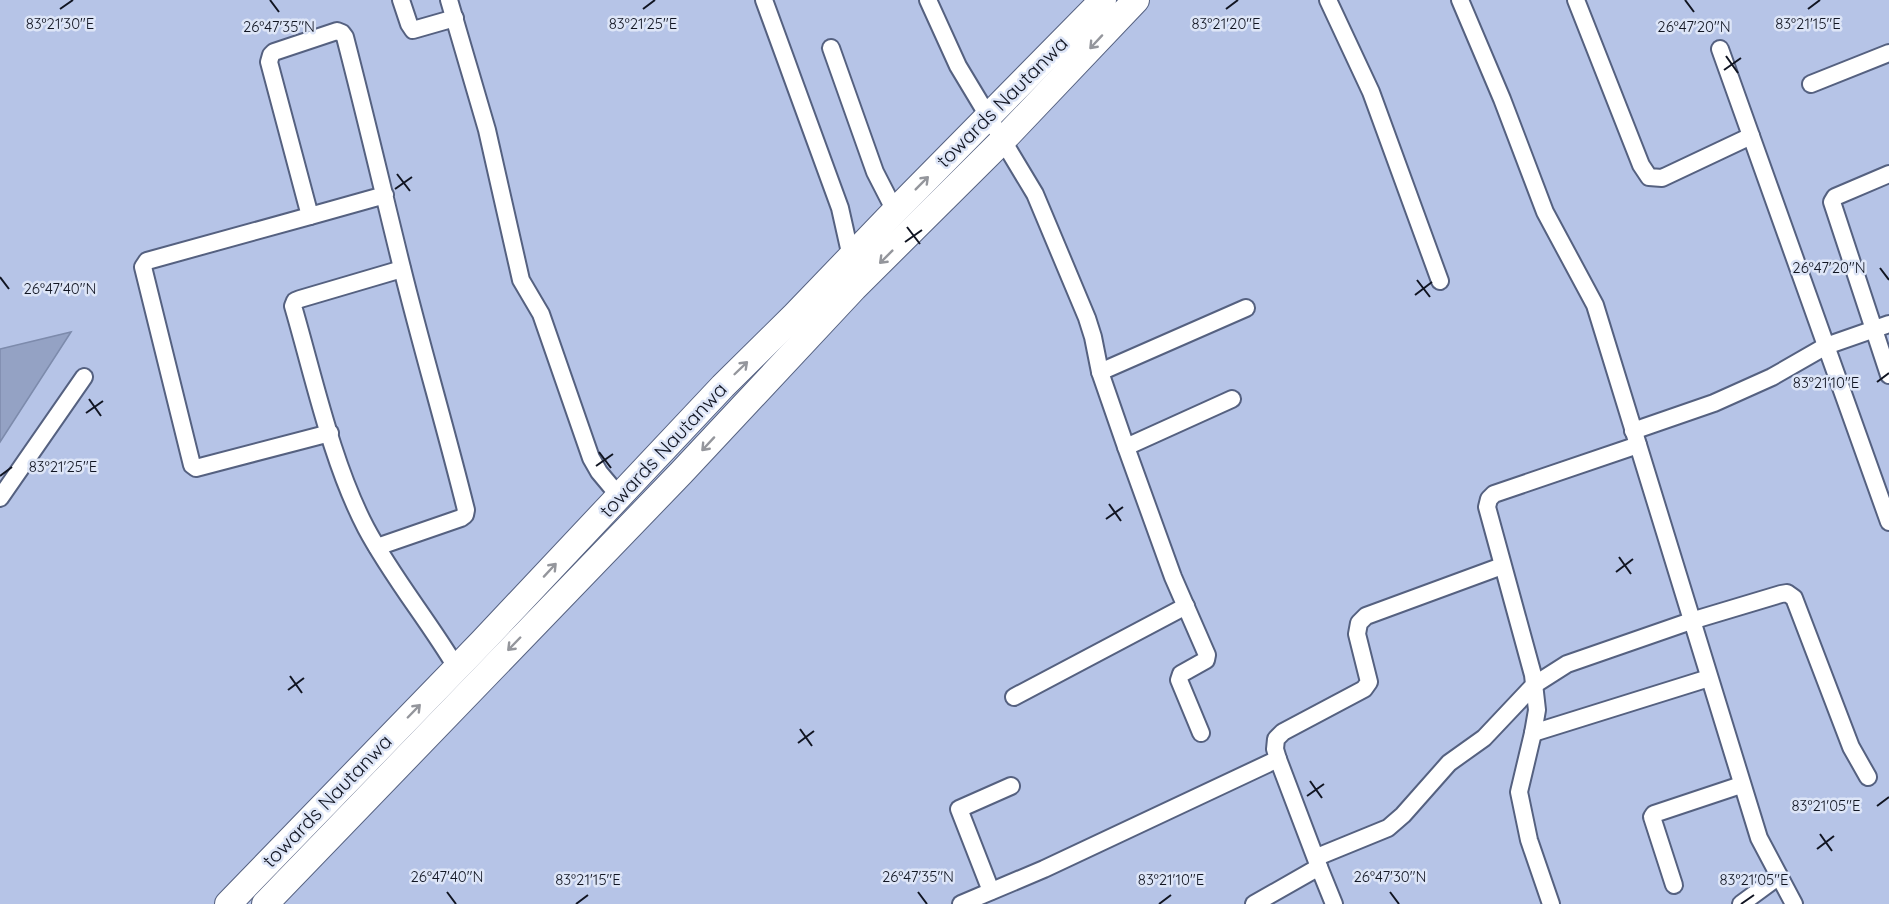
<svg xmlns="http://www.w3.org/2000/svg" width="1889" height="904" font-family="Quicksand,sans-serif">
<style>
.building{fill:#94a2c4;stroke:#7d8bac;stroke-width:1.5;filter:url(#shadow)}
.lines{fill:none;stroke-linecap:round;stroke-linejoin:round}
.minor-casing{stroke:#556180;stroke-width:20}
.primary-casing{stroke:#556180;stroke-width:28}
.minor{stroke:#fff;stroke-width:16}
.primary{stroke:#fff;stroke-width:26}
.oneway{stroke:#94969c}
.ticks{fill:none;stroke:#111522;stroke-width:2}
.labels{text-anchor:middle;stroke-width:5;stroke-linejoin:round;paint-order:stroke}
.street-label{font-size:20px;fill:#111522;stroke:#dde5f7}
.ticks-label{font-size:15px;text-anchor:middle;fill:#111522;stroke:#dde5f7;stroke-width:5;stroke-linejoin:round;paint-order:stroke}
</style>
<defs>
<filter id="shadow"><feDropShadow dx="-5" dy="5" stdDeviation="0" flood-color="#0004"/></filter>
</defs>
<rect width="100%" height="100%" fill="#b6c4e7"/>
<path class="building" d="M71 332 0 442V349Z"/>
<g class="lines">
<defs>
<g id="minor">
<path d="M401 0 409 24 413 30 455 18"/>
<path d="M449 0 487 130 521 280 541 314 591 458 599 472 619 496"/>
<path d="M764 0 840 208 851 257"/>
<path d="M928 0 958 66 1035 194 1087 318 1093 337 1100 372 1126 447 1173 577 1207 655 1206 660 1181 674 1179 680 1201 733"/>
<path d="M1328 0 1371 92 1440 281"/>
<path d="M1460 0 1502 99 1545 212 1595 305 1759 838 1794 904"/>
<path d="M1576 0 1641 165 1649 177 1662 178 1751 136"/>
<path d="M831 48 875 172 895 211"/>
<path d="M1720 49 1889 522"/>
<path d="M1811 84 1889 53"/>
<path d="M1889 174 1835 197 1832 202 1889 375"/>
<path d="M310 216 147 261 143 267 192 465 196 468 330 433"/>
<path d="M402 269 300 299 295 301 293 306C314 378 332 463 366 528 392 577 428 620 456 667"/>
<path d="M1100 372 1246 308"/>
<path d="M1633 431 1714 403 1772 377 1826 346 1889 324"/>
<path d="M1126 447 1232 399"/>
<path d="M0 498 84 377"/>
<path d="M377 547 461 518 465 515 466 510C446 429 422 349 402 268 383 191 365 114 345 37L342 33 337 31 274 52 271 55 269 62 310 216 385 195"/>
<path d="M1014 697 1186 606"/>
<path d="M1533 733 1709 678"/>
<path d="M1317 857 1388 828 1403 815 1449 763 1484 738 1534 685 1567 664 1691 621 1781 594 1787 593 1794 598 1851 747 1868 777"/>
<path d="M1319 867 1334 904"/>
<path d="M1674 885 1652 817 1654 814 1741 785"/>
<path d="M991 891 959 809 1011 786"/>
<path d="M961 904 1044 869 1278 759"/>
<path d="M1254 904 1319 867 1278 759 1275 749 1276 739 1283 732 1364 689 1369 682 1357 634 1359 623 1366 616 1502 566"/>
<path d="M1551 904 1529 840 1519 792 1533 733 1537 710 1533 675 1487 507 1489 499 1494 494 1638 445"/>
<path d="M1741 904 1779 876"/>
</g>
<g id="primary">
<path d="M228 904 482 642 723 386 795 315 895 211 1103 0"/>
<path d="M265 904 681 473 854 288 1002 141 1136 0"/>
</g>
</defs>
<use href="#minor" class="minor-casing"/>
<use href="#primary" class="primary-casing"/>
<use href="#minor" class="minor"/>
<use href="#primary" class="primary"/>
</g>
<defs><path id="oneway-shaft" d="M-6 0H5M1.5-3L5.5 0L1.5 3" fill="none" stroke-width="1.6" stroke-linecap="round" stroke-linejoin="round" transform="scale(1.5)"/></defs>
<g class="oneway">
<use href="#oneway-shaft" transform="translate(1096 42) rotate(133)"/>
<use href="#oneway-shaft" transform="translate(922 183) rotate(-45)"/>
<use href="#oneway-shaft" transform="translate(886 257) rotate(135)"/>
<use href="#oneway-shaft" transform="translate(741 368) rotate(-44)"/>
<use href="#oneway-shaft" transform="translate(708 444) rotate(133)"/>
<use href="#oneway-shaft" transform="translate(550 570) rotate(-47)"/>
<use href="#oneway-shaft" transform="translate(514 644) rotate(134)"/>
<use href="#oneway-shaft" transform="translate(414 711) rotate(-46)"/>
</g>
<path class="ticks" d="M270 0 279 12M1685 0 1694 12M60 9 73 0M643 9 655 0M1226 9 1238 0M1808 9 1820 0M1726 56 1738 73M1724 70 1741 58M397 174 410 191M395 189 412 177M907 227 920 244M905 242 922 230M1880 268 1889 280M0 277 9 289M1417 280 1430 297M1415 295 1432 282M1877 382 1889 373M89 399 101 416M86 413 103 401M599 452 611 468M596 466 613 454M0 476 12 467M1109 504 1121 521M1106 519 1123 507M1619 557 1631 574M1616 572 1633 559M290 676 302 693M288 690 304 678M800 729 812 746M798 743 814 731M1310 781 1322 798M1307 796 1324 784M1877 806 1889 797M1820 834 1832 851M1817 849 1834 836M447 892 456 904M918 892 927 904M1390 892 1399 904M576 904 588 895M1159 904 1171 895M1741 904 1754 895"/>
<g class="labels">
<g class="street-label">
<text transform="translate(1002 102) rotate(-45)" y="7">towards Nautanwa</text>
<text transform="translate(663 450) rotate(-47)" y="7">towards Nautanwa</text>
<text transform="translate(327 801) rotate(-46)" y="7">towards Nautanwa</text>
</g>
</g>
<g class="ticks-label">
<text x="1226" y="29">83°21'20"E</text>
<text x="60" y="29">83°21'30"E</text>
<text x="643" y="29">83°21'25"E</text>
<text x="1808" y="29">83°21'15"E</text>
<text x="279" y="32">26°47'35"N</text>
<text x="1694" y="32">26°47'20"N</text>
<text x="1829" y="273">26°47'20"N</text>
<text x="60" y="294">26°47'40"N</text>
<text x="1826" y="388">83°21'10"E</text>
<text x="63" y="472">83°21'25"E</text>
<text x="1826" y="811">83°21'05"E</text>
<text x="447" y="882">26°47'40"N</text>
<text x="918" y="882">26°47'35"N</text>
<text x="1390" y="882">26°47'30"N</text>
<text x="588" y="885">83°21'15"E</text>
<text x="1171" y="885">83°21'10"E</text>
<text x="1754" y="885">83°21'05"E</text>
</g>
</svg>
